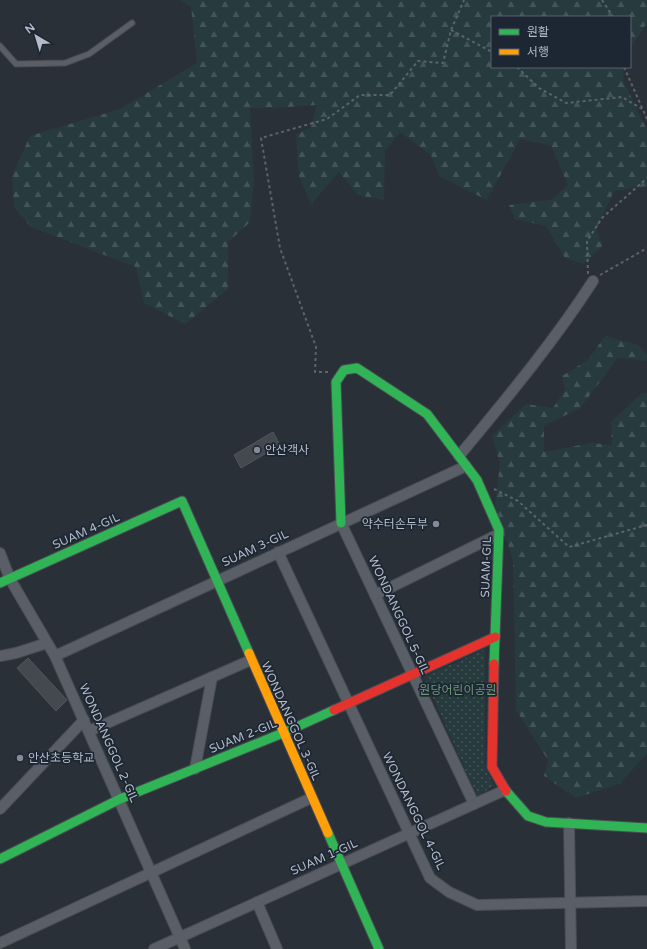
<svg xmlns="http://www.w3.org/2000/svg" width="647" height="949" font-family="'Varela Round','Noto Sans KR',sans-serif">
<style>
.green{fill:url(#green-dots)}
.forest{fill:url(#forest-firs)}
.building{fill:#444950;stroke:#52575f}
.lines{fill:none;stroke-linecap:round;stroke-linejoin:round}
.lane-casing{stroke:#484c53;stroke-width:7}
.street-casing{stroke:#484c53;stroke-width:12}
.fast-casing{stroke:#484c53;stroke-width:11}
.slow-casing{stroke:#484c53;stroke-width:11}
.jam-casing{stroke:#484c53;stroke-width:11}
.path{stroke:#5d636a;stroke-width:2;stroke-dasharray:3 3;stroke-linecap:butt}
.lane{stroke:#5a5e66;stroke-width:5}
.street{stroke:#5a5e66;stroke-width:10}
.fast{stroke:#30b455;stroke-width:9}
.slow{stroke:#ff9f0a;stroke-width:9}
.jam{stroke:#e5322d;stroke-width:9}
.poi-dot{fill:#848b96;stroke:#1d2633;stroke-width:1.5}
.labels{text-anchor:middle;stroke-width:3.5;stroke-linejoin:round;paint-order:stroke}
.poi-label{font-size:12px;fill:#b4bcc9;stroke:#1d2633;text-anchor:start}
.street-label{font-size:12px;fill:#b4bcc9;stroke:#1d2633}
.park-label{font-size:12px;fill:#6b9a76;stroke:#1d2633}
</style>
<defs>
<pattern id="green-dots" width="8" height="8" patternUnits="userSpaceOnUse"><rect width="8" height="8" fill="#273a3e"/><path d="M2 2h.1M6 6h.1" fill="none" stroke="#445559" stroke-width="1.8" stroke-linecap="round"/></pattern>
<pattern id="forest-firs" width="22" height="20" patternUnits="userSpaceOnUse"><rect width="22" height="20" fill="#273a3e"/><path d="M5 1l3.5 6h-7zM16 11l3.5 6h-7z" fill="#445559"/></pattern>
</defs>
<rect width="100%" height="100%" fill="#2a3038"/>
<path class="green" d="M485 649V766L494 786 477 796 424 677Z"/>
<g class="forest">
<path d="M180 0H647V23L630 48V17H492V67H624L623 80 647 130V186L614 191 596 229 603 245 584 264 565 258 546 226 515 219 509 205 551 200 568 185 551 146 520 139 487 200 439 176 431 155 400 132 385 151 384 200 358 195 339 172 311 204 299 176 296 135 311 127 317 105 273 108H250L254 181 250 222 228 242V289L185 324 144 303 136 267 31 227 14 207 12 176 30 136 120 109 197 63 191 7Z"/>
<path d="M605 336 638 345 647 355V361L618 358 580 408 544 426V452L591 443 612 445 611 422 642 393H647V754L619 784 576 798 544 776 548 760 516 710 513 560 495 505 500 464 492 436 526 404 553 408 565 390 562 376 588 360Z"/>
</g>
<g class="building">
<path d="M273 432 280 445 241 468 234 455Z"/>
<path d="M28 658 67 700 56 711 17 668Z"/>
</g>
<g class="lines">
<defs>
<path id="lane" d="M0 46 16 64 65 63 89 54 132 23"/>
<g id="street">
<path d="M459 456C506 399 553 343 593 281"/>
<path d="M341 523 474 804"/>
<path d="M278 552 430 878 449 892 477 905 647 901"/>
<path d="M0 553 10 579 55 656 185 949"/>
<path d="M375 595 499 534"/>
<path d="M0 656 16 653 47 643"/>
<path d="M55 656 466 466"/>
<path d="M89 731 251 660"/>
<path d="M195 769 212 677"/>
<path d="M0 809 84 720"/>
<path d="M569 823 571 949"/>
<path d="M257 902 277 949"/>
<path d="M0 943 311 798"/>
<path d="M154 949 505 790"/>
</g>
<g id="fast">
<path d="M341 523 336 382 344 370 357 368 427 414 477 480 499 530 494 664"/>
<path d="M0 583 182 501 249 653"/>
<path d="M506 791 528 816 546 822 647 828"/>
<path d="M328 833 379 949"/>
<path d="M0 859 120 799 283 733 334 710"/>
</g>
<path id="slow" d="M249 653 328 833"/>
<g id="jam">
<path d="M494 664 492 767 506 791"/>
<path d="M334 710 495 637"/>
</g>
</defs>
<use href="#lane" class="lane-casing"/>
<use href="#street" class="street-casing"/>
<use href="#fast" class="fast-casing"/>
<use href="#slow" class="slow-casing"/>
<use href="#jam" class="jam-casing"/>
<g class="path">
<path d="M602 0 613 17"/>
<path d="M451 30 492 52"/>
<path d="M517 67 539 88 566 103 622 97 642 109"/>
<path d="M624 67 647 119"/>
<path d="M588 274 587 241 602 218 647 178"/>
<path d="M600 275 647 248"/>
<path d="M328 372H315L316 347 280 248 261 138 327 119 360 95H390L418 61 443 63 451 30 464 0"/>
<path d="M494 489 518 501 569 547 647 525"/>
</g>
<use href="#lane" class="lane"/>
<use href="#street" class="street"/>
<use href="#fast" class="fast"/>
<use href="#slow" class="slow"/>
<use href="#jam" class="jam"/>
</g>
<g class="poi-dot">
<circle cx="257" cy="450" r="4"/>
<circle cx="436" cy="524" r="4"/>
<circle cx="20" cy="758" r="4"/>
</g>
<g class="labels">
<g class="poi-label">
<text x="265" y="454">안산객사</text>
<text x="428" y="528" text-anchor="end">약수터손두부</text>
<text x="28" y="762">안산초등학교</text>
</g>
<g class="street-label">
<text transform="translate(86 531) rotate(-24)" y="4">SUAM 4-GIL</text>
<text transform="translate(255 548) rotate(-25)" y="4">SUAM 3-GIL</text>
<text transform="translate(486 567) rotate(-88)" y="4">SUAM-GIL</text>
<text transform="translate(399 615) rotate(65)" y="4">WONDANGGOL 5-GIL</text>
<text transform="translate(291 721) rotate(66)" y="4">WONDANGGOL 3-GIL</text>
<text transform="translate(243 736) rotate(-22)" y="4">SUAM 2-GIL</text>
<text transform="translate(109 743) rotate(66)" y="4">WONDANGGOL 2-GIL</text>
<text transform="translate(414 811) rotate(64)" y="4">WONDANGGOL 4-GIL</text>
<text transform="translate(324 857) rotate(-24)" y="4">SUAM 1-GIL</text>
</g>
<g class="park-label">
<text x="458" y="694">원당어린이공원</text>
</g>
</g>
<rect x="491" y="16" width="140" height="52" fill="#1d2633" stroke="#59626f"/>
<rect x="499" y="29" width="20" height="6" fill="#30b455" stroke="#59626f"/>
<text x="527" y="36" font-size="12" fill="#b4bcc9">원활</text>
<rect x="499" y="49" width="20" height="6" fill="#ff9f0a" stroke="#59626f"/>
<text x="527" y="56" font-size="12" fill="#b4bcc9">서행</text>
<g transform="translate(36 36) rotate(322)" stroke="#1d2633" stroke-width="3" paint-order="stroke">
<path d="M0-3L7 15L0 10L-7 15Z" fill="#b4bcc9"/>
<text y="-6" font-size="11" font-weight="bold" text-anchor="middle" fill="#b4bcc9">N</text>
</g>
</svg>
